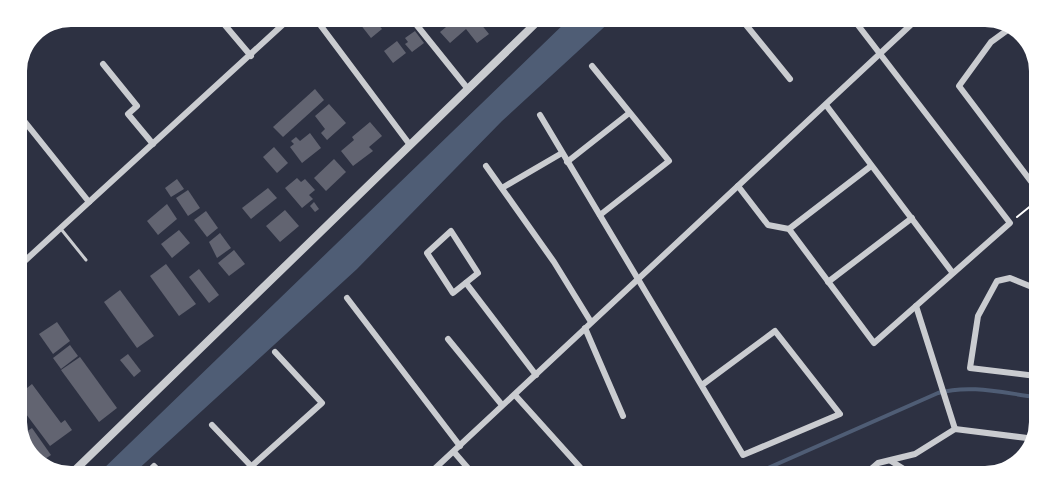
<svg xmlns="http://www.w3.org/2000/svg" width="1056" height="493" font-family="Ubuntu,sans-serif">
<style>
.water{fill:#4f5d75}
.lines{fill:none;stroke-linecap:round;stroke-linejoin:round}
.stream{stroke:#4f5d75;stroke-width:4}
.building{fill:#626471}
.path{stroke:#fff;stroke-width:2}
.service{stroke:#caccd0;stroke-width:3}
.minor{stroke:#caccd0;stroke-width:6}
.tertiary{stroke:#caccd0;stroke-width:8}
</style>
<rect width="100%" height="100%" fill="#2d3142"/>
<path class="water" d="M569 19H613L502 121 357 269 134 473 100 472Z"/>
<g class="lines">
<path class="stream" d="M752 475 938 393C970 384 1003 393 1036 397"/>
</g>
<g class="building">
<path d="M368 18H373L382 29 371 38 360 24Z"/>
<path d="M384 18H400L390 26Z"/>
<path d="M457 18H476L489 34 477 43 466 29 450 43 440 32Z"/>
<path d="M415 31 424 43 412 52 405 44 408 42 405 38Z"/>
<path d="M397 41 406 53 393 63 384 51Z"/>
<path d="M315 89 324 100 283 137 273 127Z"/>
<path d="M329 104 346 123 327 140 321 133 325 129 315 116Z"/>
<path d="M370 122 382 136 369 147 373 151 353 166 341 151 354 140 352 137Z"/>
<path d="M310 133 321 148 302 163 290 147 294 144 291 141 296 137 300 141Z"/>
<path d="M274 147 288 163 277 173 263 157Z"/>
<path d="M334 159 346 172 326 191 314 178Z"/>
<path d="M297 178 301 182 305 179 315 190 309 195 313 199 302 208 285 188Z"/>
<path d="M177 179 184 189 171 197 165 188Z"/>
<path d="M268 188 277 198 251 219 242 208Z"/>
<path d="M188 190 200 208 188 216 176 198Z"/>
<path d="M314 202 319 209 315 212 310 206Z"/>
<path d="M167 204 177 219 158 235 147 221Z"/>
<path d="M285 210 299 226 280 242 266 226Z"/>
<path d="M206 211 218 228 207 237 194 220Z"/>
<path d="M179 230 190 243 172 258 161 244Z"/>
<path d="M220 233 231 248 217 258 209 242Z"/>
<path d="M234 250 245 264 229 276 218 263Z"/>
<path d="M166 264 196 304 179 316 150 276Z"/>
<path d="M199 269 219 295 209 303 189 277Z"/>
<path d="M120 290 154 336 137 348 104 302Z"/>
<path d="M57 322 70 341 53 354 39 334Z"/>
<path d="M70 345 78 356 61 369 53 358Z"/>
<path d="M128 354 141 371 134 377 120 360Z"/>
<path d="M80 357 117 408 99 422 61 370Z"/>
<path d="M17 359 26 372 17 379Z"/>
<path d="M32 384 61 423 65 420 72 430 50 446 17 402V396Z"/>
<path d="M32 428 51 455 39 463 24 446 20 436Z"/>
</g>
<g class="lines">
<path class="path" d="M1017 217 1038 200"/>
<path class="service" d="M61 229 86 260"/>
<g class="minor">
<path d="M218 17 251 56"/>
<path d="M315 18 410 145"/>
<path d="M411 18 468 89"/>
<path d="M742 20 790 79"/>
<path d="M1013 26 991 42 959 86 1036 188"/>
<path d="M103 64 137 106 128 114 153 144"/>
<path d="M592 66 669 161 600 215"/>
<path d="M826 105 952 272"/>
<path d="M17 112 89 202"/>
<path d="M540 115 743 455 840 414 775 331 702 385"/>
<path d="M567 162 628 114"/>
<path d="M486 166 554 262 591 322"/>
<path d="M738 186 768 225 789 229 874 343 1010 223 854 20"/>
<path d="M502 188 562 153"/>
<path d="M789 229 871 166"/>
<path d="M451 231 478 273 453 293 427 253Z"/>
<path d="M17 268 290 18"/>
<path d="M828 282 912 218"/>
<path d="M466 283 536 375"/>
<path d="M347 298 460 446"/>
<path d="M916 306 955 429"/>
<path d="M585 328 623 416"/>
<path d="M448 339 502 405"/>
<path d="M1036 376 970 368 978 316 997 281 1010 278 1037 289"/>
<path d="M515 395 587 475"/>
<path d="M212 425 251 466"/>
<path d="M454 452 473 474"/>
<path d="M891 461 915 476"/>
<path d="M147 473 154 466 161 473"/>
<path d="M244 473 322 403 275 352"/>
<path d="M429 474 916 20"/>
<path d="M863 476 878 463 915 454 955 429 1035 439"/>
</g>
<path class="tertiary" d="M73 472 540 19"/>
</g>
<path d="M0 0H1056V493H0ZM71 27H985A44 44 0 0 1 1029 71V422A44 44 0 0 1 985 466H71A44 44 0 0 1 27 422V71A44 44 0 0 1 71 27Z" fill="#fff" fill-rule="evenodd"/>
</svg>
